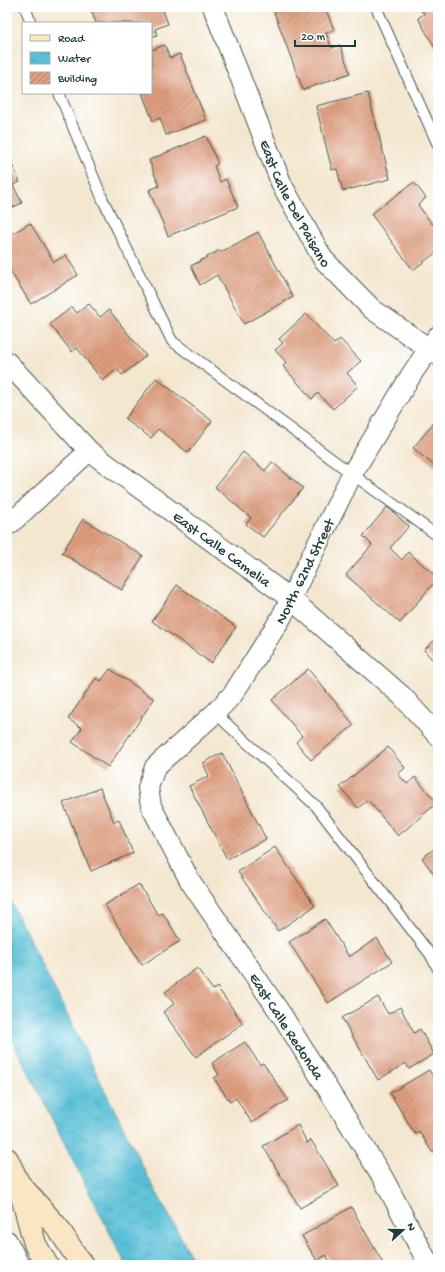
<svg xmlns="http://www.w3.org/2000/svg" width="445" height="1272" font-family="'Gochi Hand',sans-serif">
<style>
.water{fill:url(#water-ripples);stroke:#3c7e86}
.building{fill:url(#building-hatch)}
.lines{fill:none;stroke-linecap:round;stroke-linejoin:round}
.service-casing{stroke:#3f564b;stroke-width:12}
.minor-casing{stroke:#3f564b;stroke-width:22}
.secondary-casing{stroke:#3f564b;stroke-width:24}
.service{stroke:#fff;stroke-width:10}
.minor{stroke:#fff;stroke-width:20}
.secondary{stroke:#fbe6c4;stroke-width:22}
.labels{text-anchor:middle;stroke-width:3.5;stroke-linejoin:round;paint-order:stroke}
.street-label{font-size:15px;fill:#1f3d34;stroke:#fff}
</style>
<defs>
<pattern id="water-ripples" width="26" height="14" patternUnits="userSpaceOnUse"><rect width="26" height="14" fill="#59bfd7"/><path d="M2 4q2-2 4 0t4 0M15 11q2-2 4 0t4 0" fill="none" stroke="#499caf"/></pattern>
<pattern id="building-hatch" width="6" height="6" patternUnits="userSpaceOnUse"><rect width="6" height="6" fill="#df9d7e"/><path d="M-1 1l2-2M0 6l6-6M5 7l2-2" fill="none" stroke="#b48168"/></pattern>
</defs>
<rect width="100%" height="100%" fill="#fff"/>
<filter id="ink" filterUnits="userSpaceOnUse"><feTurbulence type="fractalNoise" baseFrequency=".025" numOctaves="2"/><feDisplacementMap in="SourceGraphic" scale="8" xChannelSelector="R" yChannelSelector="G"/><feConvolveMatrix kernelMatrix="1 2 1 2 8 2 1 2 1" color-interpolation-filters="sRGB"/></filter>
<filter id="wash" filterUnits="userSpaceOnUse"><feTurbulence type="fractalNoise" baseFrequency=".012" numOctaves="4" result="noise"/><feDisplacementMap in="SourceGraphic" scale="16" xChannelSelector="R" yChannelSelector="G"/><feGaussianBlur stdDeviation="0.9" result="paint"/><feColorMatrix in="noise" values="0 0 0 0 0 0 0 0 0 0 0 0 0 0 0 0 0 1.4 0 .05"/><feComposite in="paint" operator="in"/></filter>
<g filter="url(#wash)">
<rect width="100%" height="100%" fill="#f4e7d0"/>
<path class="water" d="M7 894 147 1175 196 1265H126L7 1030Z"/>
<g id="blocks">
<g class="building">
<path d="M90 7H162L168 24 155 29 157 35 151 37V23H96Z"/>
<path d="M286 7H325L334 30 326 33 332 48 340 45 350 73 303 90 274 12Z"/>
<path d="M420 7H438V53L418 18 424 14Z"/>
<path d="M165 45 170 58 180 54 206 120 166 135 160 118 153 121 142 93H151V50Z"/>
<path d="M368 93 390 179 343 191 337 169 332 170 316 106Z"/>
<path d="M206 136 218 164 214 166 220 182 226 179 238 207 168 236 149 190 159 186 149 160Z"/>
<path d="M7 154 20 182 13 185 22 203 9 209 11 214 7 216Z"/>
<path d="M414 182 426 198 418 205 432 224 438 220V251L413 270 371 214Z"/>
<path d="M30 223 54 262 66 255 78 275 31 304 7 266V237Z"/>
<path d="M258 232 293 297 244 324 217 275 200 285 191 266 220 250 221 252Z"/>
<path d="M89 304 100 317 109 310 146 356 122 375 117 369 103 381 77 348 72 352 50 324 72 307 77 313Z"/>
<path d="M306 314 334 344 340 339 361 361 347 373 358 386 333 409 318 393 312 399 283 366 286 362 275 350 283 343 279 339Z"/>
<path d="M156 378 212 421 188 453 158 429 151 438 125 419Z"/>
<path d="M438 418V469L413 448Z"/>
<path d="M243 452 265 471 272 462 303 488 263 537 246 524 251 518 215 487Z"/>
<path d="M387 507 409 526 390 548 402 560 408 552 438 578 400 623 346 575 372 545 363 536Z"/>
<path d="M83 519 143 556 122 590 62 553Z"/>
<path d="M177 585 236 627 211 663 152 621Z"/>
<path d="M438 637V666L424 650Z"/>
<path d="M110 669 154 699 108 767 72 742 82 728 68 719 96 678 101 681Z"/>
<path d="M308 669 354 725 311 760 296 742 302 736 272 700Z"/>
<path d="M388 747 405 768 398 774 407 784 415 777 437 803 398 836 368 800 358 808 340 787Z"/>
<path d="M222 753 266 839 227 859 189 786 209 776 203 763Z"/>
<path d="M100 788 114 822 119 820 133 853 91 871 63 803Z"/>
<path d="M438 846V880L422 858Z"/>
<path d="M275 847 315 906 278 931 238 872Z"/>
<path d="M139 884 158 915 163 913 180 941 142 965 105 905Z"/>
<path d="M325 919 349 957 377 938 392 962 328 1003 289 942Z"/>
<path d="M197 968 213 990 217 987 243 1023 196 1057 163 1012 174 1004 165 992Z"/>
<path d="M378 997 388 1014 400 1007 414 1033 420 1029 434 1054 409 1069 406 1063 378 1080 342 1018Z"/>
<path d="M245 1042 260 1065 263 1063 288 1100 252 1123 236 1098 230 1102 214 1078 219 1075 212 1063Z"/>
<path d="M429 1070 438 1085V1149L432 1152 419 1131 415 1134 390 1093Z"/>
<path d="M298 1125 307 1143 311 1140 339 1186 300 1208 263 1146Z"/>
<path d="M351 1207 384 1265H332L326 1255 317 1261 302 1236Z"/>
</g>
</g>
</g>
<g filter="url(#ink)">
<use href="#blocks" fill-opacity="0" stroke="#3f564b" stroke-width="1"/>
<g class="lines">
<defs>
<g id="service">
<path d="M25 7 31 23"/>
<path d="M376 7 438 145"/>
<path d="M59 93 103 200 172 341 352 474 438 536"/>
<path d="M215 713 316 806 430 954 438 969"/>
</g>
<g id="minor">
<path id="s1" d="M213 7 282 185 323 259 372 309 438 355"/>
<path id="s2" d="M7 362 89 451 291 599 402 696 438 736"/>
<path d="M10 524 89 451"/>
<path d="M7 1241 19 1265"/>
<path id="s3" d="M429 1265 383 1178 283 1017 190 881 151 806 148 788 155 767 215 713 233 694 281 618 352 474 413 372 438 336"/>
</g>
<g id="secondary">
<path d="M7 1159 18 1182 35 1244 47 1265"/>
<path d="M21 1186 58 1228 82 1265"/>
</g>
</defs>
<use href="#service" class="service-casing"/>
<use href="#minor" class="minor-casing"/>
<use href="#secondary" class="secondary-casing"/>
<use href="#service" class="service"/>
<use href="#minor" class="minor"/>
<use href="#secondary" class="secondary"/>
</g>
</g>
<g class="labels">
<g class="street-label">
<text dy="5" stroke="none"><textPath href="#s1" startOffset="213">East Calle Del Paisano</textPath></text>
<text dy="5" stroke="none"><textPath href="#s2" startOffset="286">East Calle Camelia</textPath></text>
<text dy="5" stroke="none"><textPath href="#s3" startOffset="827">North 62nd Street</textPath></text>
<text transform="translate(287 1026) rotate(57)" y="5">East Calle Redonda</text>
</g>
</g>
<rect width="445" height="1272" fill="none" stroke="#fff" stroke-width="24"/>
<rect x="22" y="22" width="130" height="72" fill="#ffffff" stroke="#a5b1ae"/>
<rect x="30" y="35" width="20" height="6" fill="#fbe6c4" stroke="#a5b1ae"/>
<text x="58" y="42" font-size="12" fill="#1f3d34">Road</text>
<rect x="30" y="52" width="20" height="12" fill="url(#water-ripples)" stroke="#a5b1ae"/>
<text x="58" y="62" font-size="12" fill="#1f3d34">Water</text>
<rect x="30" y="72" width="20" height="12" fill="url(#building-hatch)" stroke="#a5b1ae"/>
<text x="58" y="82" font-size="12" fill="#1f3d34">Building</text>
<g transform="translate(403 1230) rotate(69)" stroke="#ffffff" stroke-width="3" paint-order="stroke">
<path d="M0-3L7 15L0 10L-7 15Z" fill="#1f3d34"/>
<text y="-6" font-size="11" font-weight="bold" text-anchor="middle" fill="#1f3d34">N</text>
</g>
<path d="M295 40v6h60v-6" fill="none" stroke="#1f3d34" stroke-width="2"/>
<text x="301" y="40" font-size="12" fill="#1f3d34" stroke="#ffffff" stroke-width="3" paint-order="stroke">20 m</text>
</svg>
